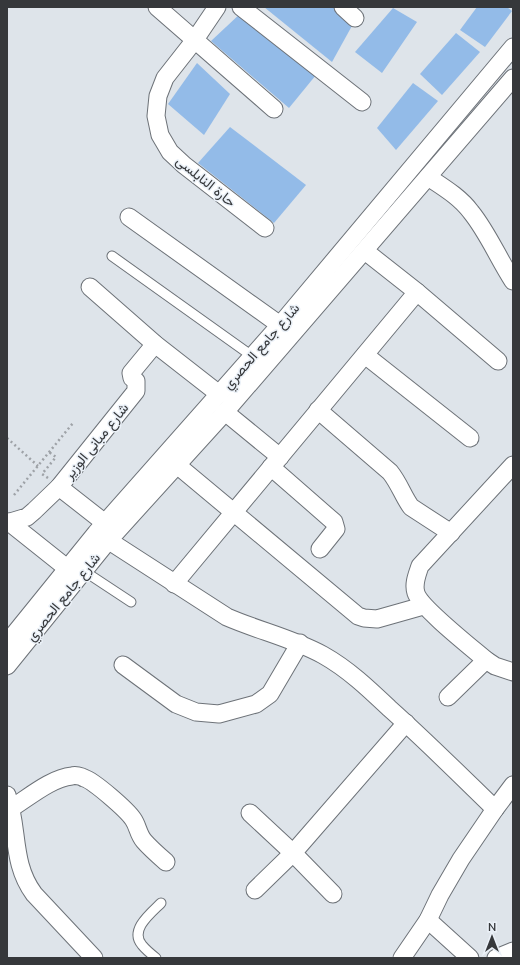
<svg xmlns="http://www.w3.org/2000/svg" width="520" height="965" font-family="'Nunito Sans',Vazirmatn,sans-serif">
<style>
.building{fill:#93bbe8}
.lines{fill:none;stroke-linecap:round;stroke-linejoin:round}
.service-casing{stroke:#6d7278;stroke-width:11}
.minor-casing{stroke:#6d7278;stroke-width:19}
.path{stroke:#9ea2a7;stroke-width:2.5;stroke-dasharray:2 3;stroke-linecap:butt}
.service{stroke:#fff;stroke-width:9}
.minor{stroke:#fff;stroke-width:17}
.labels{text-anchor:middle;stroke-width:3;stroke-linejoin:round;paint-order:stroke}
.street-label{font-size:14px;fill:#36383b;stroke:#ebf1f8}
</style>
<rect width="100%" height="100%" fill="#dee4ea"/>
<g class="building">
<path d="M264 7H334L353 24 332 62Z"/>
<path d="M477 7H507L512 11 485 47 460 30Z"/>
<path d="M393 8 417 22 382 73 355 52Z"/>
<path d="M242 12 316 75 289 108 211 41Z"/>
<path d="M456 33 480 52 442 95 420 74Z"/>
<path d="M197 63 230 94 204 135 168 104Z"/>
<path d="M413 83 438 101 396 150 377 128Z"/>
<path d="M230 127 306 185 274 223 198 163Z"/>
</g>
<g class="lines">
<defs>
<g id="service">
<path d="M112 256 252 356"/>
<path d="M84 571 131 602"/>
<path d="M156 958C151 954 146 950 142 945 129 930 151 913 161 903"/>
</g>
<g id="minor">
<path d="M157 7 274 109"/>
<path d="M217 7 194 41 165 78 158 96 156 116 160 135 170 152 184 165 265 228"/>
<path d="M241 7 362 102"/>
<path d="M343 7 355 18"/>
<path d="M428 177C443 187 460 197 471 212 488 233 498 258 513 281"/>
<path d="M129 217 280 325"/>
<path d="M365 251 417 292 498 361"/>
<path d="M90 287 155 344 219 394"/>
<path d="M365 355 470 438"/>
<path d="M318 410 390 472C399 483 403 496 411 507L451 533"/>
<path d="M225 412 280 457"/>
<path d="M177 465 358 616 364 618 377 619 423 606"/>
<path d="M513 465 420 566C417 575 413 584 416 593 420 607 472 648 486 660L495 666 513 672"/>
<path d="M271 467 334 522 336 529 320 549"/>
<path d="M59 487 105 523"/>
<path d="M9 522 68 569"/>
<path d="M7 523 27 517 34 511 59 487 136 391V381L132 378 131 373 155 344"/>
<path d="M100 535 227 617C259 631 292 638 323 655 348 669 369 689 389 708 425 740 460 775 495 809"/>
<path d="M174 584 417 292"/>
<path d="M7 643 96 533 280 325 513 47"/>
<path d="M123 665 176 704 196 712 219 714 256 704 270 694 300 643"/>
<path d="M7 666 108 541 225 412 513 78"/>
<path d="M448 697 486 660"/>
<path d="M7 795C19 829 11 863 34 894L94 958"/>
<path d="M10 809C28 798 51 778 72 776 75 775 81 776 84 778 94 781 127 810 133 819 138 826 138 834 144 841 150 848 158 855 166 862"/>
<path d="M250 813 293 853 333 894"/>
<path d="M255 890 293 853 406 723"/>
<path d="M428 920 470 958"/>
<path d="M402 958 428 920 440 895 461 859 495 809 513 785"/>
<path d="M496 958 513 951"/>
</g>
</defs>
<use href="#service" class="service-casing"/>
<use href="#minor" class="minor-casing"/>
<g class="path">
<path d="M7 438 38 466"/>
<path d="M48 478 42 474 56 457 49 452"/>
<path d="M14 495 73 423"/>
</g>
<use href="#service" class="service"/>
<use href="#minor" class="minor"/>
</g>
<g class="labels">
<g class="street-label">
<text transform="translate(206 181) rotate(39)" y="5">حارة النابلسى</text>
<text transform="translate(261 346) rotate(-49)" y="5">شارع جامع الحصري</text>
<text transform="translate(96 441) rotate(-51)" y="5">شارع مبانى الوزير</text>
<text transform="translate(63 597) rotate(-51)" y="5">شارع جامع الحصري</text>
</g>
</g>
<rect width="520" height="965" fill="none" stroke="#36383b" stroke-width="16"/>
<g transform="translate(492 937)" stroke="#ebf1f8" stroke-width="3" paint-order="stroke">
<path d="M0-3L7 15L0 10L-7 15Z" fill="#36383b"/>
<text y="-6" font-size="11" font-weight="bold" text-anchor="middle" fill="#36383b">N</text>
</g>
</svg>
